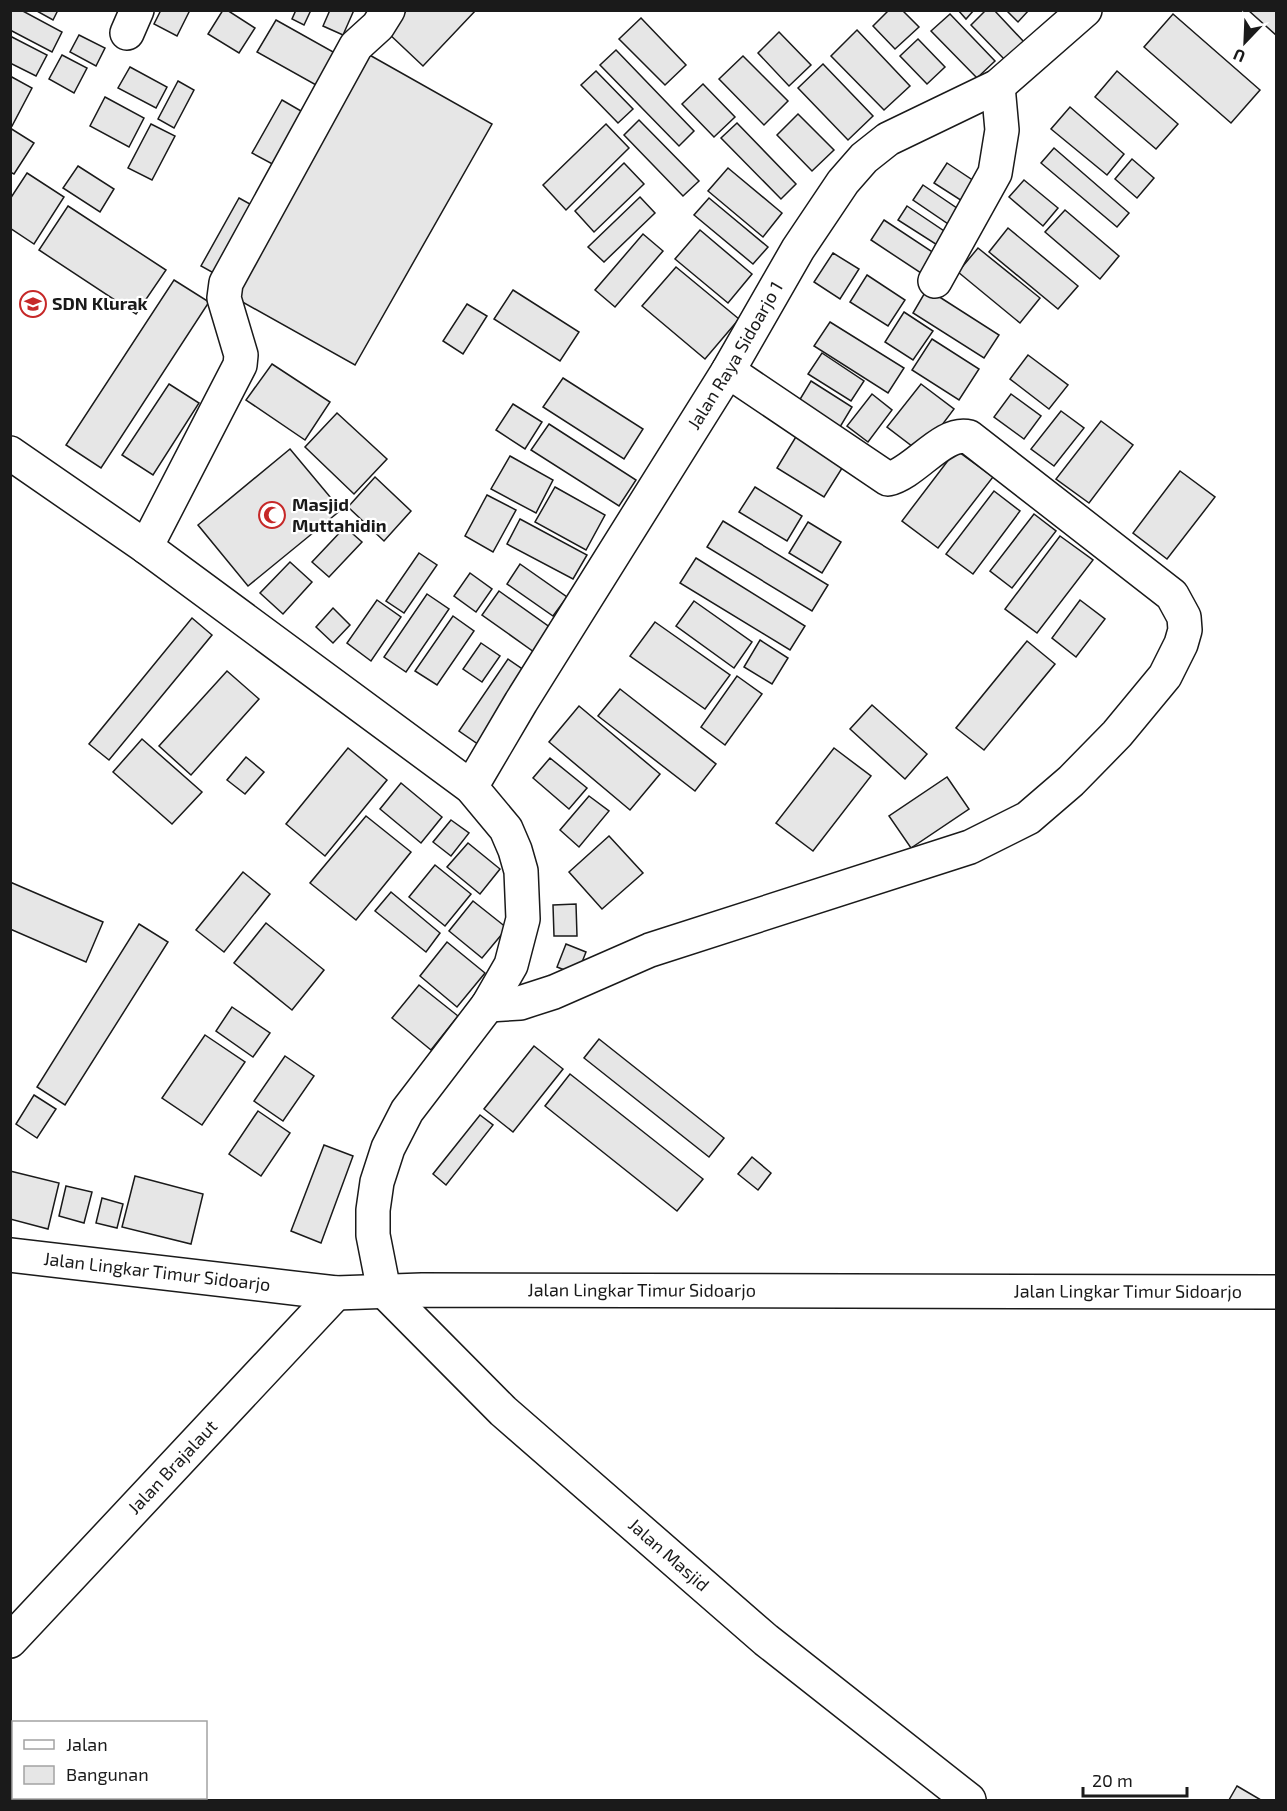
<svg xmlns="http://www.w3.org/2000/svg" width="1287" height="1811" font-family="'Exo 2',sans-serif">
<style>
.building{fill:#e6e6e6;stroke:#1a1a1a;stroke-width:1.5}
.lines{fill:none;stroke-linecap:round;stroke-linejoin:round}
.minor-casing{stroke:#1a1a1a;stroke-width:36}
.major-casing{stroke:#1a1a1a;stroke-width:36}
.minor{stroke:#fff;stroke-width:33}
.major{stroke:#fff;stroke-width:33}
.labels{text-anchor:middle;stroke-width:4.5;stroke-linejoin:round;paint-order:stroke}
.poi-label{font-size:18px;font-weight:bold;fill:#1a1a1a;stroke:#fff;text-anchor:start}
.street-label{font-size:18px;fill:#1a1a1a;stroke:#fff}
</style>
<rect width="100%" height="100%" fill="#fff"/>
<g class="building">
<path d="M10 10H21L62 32 52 52 10 30Z"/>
<path d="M35 10H58L53 20Z"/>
<path d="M161 10H190L177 36 154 24Z"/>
<path d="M223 10H227L255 28 239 53 208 34Z"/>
<path d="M296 10H311L304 25 292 19Z"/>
<path d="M330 10H354L343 35 323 26Z"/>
<path d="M407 10H476L423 66 387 32Z"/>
<path d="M889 10H902L919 27 895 49 873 26Z"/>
<path d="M958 10H974L966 19Z"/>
<path d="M986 10H994L1024 42 1005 60 971 25Z"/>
<path d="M1006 10H1029L1018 22Z"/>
<path d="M1248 10H1276V35Z"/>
<path d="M950 14 995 61 977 78 931 31Z"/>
<path d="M1173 14 1260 90 1231 123 1144 47Z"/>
<path d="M641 18 686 65 665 85 619 39Z"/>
<path d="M276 20 335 53 316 85 257 52Z"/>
<path d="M857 30 910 86 884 110 831 56Z"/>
<path d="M779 32 811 65 789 86 758 53Z"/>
<path d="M79 35 105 48 96 66 70 52Z"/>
<path d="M10 36 47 55 36 76 10 63Z"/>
<path d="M918 39 945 67 927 84 900 56Z"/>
<path d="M616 50 694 131 679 146 600 65Z"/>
<path d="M366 53 492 124 355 365 230 295Z"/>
<path d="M62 55 87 68 74 93 49 79Z"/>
<path d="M743 56 788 101 764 125 719 79Z"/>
<path d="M823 64 873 116 848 140 798 88Z"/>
<path d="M130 67 167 87 156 108 118 88Z"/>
<path d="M596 71 633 109 618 123 581 85Z"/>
<path d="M1117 71 1178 124 1156 149 1095 97Z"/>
<path d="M10 76 32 88 12 126 10 125Z"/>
<path d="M178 81 194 90 174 128 158 119Z"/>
<path d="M703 84 735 117 714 137 682 104Z"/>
<path d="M105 97 144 118 129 147 90 126Z"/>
<path d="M282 100 308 115 278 167 252 153Z"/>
<path d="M1070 107 1124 154 1107 175 1051 129Z"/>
<path d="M798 114 834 150 812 171 777 135Z"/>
<path d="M639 120 699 181 683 196 624 135Z"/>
<path d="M737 123 796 184 781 199 721 138Z"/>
<path d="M151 124 175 136 152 180 128 168Z"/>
<path d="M606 124 629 148 566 210 543 185Z"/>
<path d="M10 128 34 143 14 174 10 172Z"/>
<path d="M1054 148 1129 213 1117 227 1041 163Z"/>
<path d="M1132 159 1154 178 1137 198 1115 179Z"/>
<path d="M624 163 644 184 594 232 575 211Z"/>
<path d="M947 163 986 189 973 208 934 183Z"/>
<path d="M78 166 114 189 100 212 63 188Z"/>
<path d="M728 168 782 213 763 237 708 191Z"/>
<path d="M27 173 64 197 34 244 10 228V199Z"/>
<path d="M1024 180 1058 208 1043 226 1009 197Z"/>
<path d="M923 185 970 217 960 232 913 200Z"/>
<path d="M640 197 655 213 604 262 588 247Z"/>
<path d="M239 198 257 208 219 276 201 266Z"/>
<path d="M709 198 768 247 753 264 694 215Z"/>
<path d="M68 206 166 270 136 314 39 250Z"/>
<path d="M907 206 953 237 945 250 898 220Z"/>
<path d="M1065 210 1119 256 1100 279 1045 232Z"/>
<path d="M884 220 943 259 930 279 871 240Z"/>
<path d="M1008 228 1078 286 1058 309 989 252Z"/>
<path d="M700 230 752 274 728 303 675 259Z"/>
<path d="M643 234 663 251 615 307 595 290Z"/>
<path d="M978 248 1040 298 1020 323 958 272Z"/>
<path d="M833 253 859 269 840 299 814 282Z"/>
<path d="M676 267 739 319 705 359 642 306Z"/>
<path d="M867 275 905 300 888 326 850 302Z"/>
<path d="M174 280 209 302 101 468 66 445Z"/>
<path d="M927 289 999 335 984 358 913 313Z"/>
<path d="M513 290 579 332 560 361 494 319Z"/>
<path d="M467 304 487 316 463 354 443 341Z"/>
<path d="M904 312 933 331 913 360 885 342Z"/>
<path d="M830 322 904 368 888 393 814 346Z"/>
<path d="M932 339 979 369 959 400 912 370Z"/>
<path d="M822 353 864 381 851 401 808 374Z"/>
<path d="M1028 355 1068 385 1049 409 1010 379Z"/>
<path d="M272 364 330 402 305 440 246 400Z"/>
<path d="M563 378 643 429 624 459 543 407Z"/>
<path d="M811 381 852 407 840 427 799 401Z"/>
<path d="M169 384 199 403 153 475 122 455Z"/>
<path d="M921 384 954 409 921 453 887 427Z"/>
<path d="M872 394 892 410 868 442 847 426Z"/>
<path d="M1011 394 1041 416 1024 439 994 417Z"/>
<path d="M513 404 542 422 525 449 496 430Z"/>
<path d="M1061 411 1084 428 1054 466 1031 449Z"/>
<path d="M337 413 387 459 354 494 305 447Z"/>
<path d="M1101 421 1133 445 1089 503 1056 479Z"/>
<path d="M549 424 636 480 619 506 531 450Z"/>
<path d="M797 435 844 465 824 497 777 468Z"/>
<path d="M290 449 341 510 248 586 198 525Z"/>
<path d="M956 450 993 477 938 548 902 521Z"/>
<path d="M510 456 553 480 536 513 491 489Z"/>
<path d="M1180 471 1215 497 1167 559 1133 533Z"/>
<path d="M375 477 411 511 384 541 348 507Z"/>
<path d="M555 487 605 515 586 550 535 522Z"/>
<path d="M755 487 802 516 787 541 739 512Z"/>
<path d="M994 491 1020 511 973 574 946 554Z"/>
<path d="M487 495 516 510 493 552 465 536Z"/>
<path d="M1034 514 1056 531 1012 588 990 571Z"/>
<path d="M520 519 587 555 573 579 507 544Z"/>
<path d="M723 521 828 585 812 611 707 547Z"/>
<path d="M808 522 841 542 822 573 789 553Z"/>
<path d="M345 527 362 542 329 577 312 562Z"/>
<path d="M1060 536 1093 560 1037 633 1005 609Z"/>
<path d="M419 553 437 565 404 613 386 601Z"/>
<path d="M696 558 805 626 790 650 680 583Z"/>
<path d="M290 562 312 582 283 614 260 593Z"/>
<path d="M520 564 567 597 553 616 507 584Z"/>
<path d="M470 573 492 589 476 612 454 596Z"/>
<path d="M499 591 551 628 534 652 482 615Z"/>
<path d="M427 594 449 609 406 672 384 657Z"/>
<path d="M377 600 401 617 371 661 347 643Z"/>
<path d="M1080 600 1105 619 1076 657 1052 638Z"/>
<path d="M694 601 752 642 734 668 676 626Z"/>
<path d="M333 608 350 625 333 643 316 627Z"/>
<path d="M453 616 474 631 437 685 415 671Z"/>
<path d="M192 618 212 635 109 760 89 744Z"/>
<path d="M655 622 730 675 705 709 630 656Z"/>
<path d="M760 640 788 658 772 684 744 667Z"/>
<path d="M1027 641 1055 664 984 750 956 728Z"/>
<path d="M481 643 500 656 482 682 463 669Z"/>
<path d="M508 659 534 677 485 749 459 731Z"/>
<path d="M227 671 259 699 191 775 159 746Z"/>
<path d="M737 676 762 694 725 745 701 727Z"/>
<path d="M620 689 716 764 695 791 598 716Z"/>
<path d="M872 705 927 754 905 779 850 729Z"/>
<path d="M579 706 660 774 630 810 549 742Z"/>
<path d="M142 739 202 792 172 824 113 772Z"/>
<path d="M348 748 387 780 325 856 286 824Z"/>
<path d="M834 748 871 776 813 851 776 823Z"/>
<path d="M246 757 264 772 245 794 227 780Z"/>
<path d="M550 758 587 788 569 809 533 778Z"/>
<path d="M947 777 969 809 911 848 889 816Z"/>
<path d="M401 783 442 817 421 843 380 809Z"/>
<path d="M589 796 609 811 579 847 560 830Z"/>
<path d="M366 816 411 852 356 920 310 883Z"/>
<path d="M451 820 469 833 451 856 433 842Z"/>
<path d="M609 836 643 873 602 909 569 872Z"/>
<path d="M468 843 500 869 480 894 447 867Z"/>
<path d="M435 865 471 894 445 926 409 897Z"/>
<path d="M243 872 270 894 224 952 196 930Z"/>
<path d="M10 882 103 922 86 962 10 929Z"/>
<path d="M391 892 440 933 426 952 375 911Z"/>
<path d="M473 901 507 928 482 958 449 931Z"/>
<path d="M576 904 577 936H554L553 905Z"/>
<path d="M266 923 324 970 292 1010 234 963Z"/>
<path d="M139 924 168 942 65 1105 37 1087Z"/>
<path d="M447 942 485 973 457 1007 420 976Z"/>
<path d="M566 944 586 952 577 975 557 967Z"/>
<path d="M419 985 458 1016 431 1050 392 1018Z"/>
<path d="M232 1007 270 1033 253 1057 216 1031Z"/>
<path d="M205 1035 245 1062 202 1125 162 1098Z"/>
<path d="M599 1039 724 1138 709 1157 584 1058Z"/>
<path d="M534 1046 563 1069 513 1132 484 1109Z"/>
<path d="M285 1056 314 1076 283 1121 254 1101Z"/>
<path d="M570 1074 703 1179 677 1211 545 1106Z"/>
<path d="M34 1095 56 1109 37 1138 16 1124Z"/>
<path d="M258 1111 290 1133 261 1176 229 1154Z"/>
<path d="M480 1115 493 1125 446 1185 433 1174Z"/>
<path d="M324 1145 353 1156 321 1243 291 1231Z"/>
<path d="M752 1157 771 1173 758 1190 738 1174Z"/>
<path d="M10 1171 59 1183 48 1229 10 1219Z"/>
<path d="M135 1176 203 1194 191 1244 122 1227Z"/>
<path d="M66 1186 92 1192 84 1223 59 1216Z"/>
<path d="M102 1198 123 1204 117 1228 96 1223Z"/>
<path d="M1237 1786 1261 1800H1229Z"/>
</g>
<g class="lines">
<defs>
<g id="minor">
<path d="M127 33 137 10"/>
<path d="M935 281 995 173 1002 130 998 86"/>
<path id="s1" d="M10 453 146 547 471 787 506 829 515 850 521 871 523 919 511 965 488 1005 407 1111 388 1148 377 1182 373 1210V1235L384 1291 503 1411 766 1640 969 1800"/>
<path d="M146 547 240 365 241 355 224 298 226 283 356 46 378 26 388 10"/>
<path id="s2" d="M471 787 521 702 728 371 798 249 843 182 864 158 888 139 998 86 1085 10"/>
<path d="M488 1005 520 1003 554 992 650 950 970 847 1028 818 1071 781 1117 734 1165 676 1181 644 1185 630 1184 617 1172 595 969 437C943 430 915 473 888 479L728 371"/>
<path id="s3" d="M10 1641 336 1293"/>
</g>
<g id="major">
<path id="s4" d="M10 1255 336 1293 422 1290 1276 1292"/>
</g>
</defs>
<use href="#minor" class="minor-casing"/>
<use href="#major" class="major-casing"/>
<use href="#minor" class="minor"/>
<use href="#major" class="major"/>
</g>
<defs>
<symbol id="school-ring" viewBox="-11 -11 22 22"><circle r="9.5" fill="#fff" stroke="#c62828" stroke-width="1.5"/><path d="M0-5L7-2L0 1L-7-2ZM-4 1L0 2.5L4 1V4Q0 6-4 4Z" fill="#c62828"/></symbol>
<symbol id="mosque-ring" viewBox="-11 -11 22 22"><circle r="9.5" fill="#fff" stroke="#c62828" stroke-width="1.5"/><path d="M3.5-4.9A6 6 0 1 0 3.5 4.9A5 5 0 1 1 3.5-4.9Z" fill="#c62828"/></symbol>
</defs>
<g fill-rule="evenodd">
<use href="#school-ring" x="18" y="289" width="30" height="30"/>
<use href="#mosque-ring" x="257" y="500" width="30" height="30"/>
</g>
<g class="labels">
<g class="poi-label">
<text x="52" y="310">SDN Klurak</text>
<text x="292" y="511">Masjid<tspan x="292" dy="21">Muttahidin</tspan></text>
</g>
<g class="street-label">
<text dy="6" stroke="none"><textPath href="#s2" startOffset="506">Jalan Raya Sidoarjo 1</textPath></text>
<text dy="6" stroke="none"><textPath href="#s4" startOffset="148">Jalan Lingkar Timur Sidoarjo</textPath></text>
<text dy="6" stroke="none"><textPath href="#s4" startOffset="634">Jalan Lingkar Timur Sidoarjo</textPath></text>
<text dy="6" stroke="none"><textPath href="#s4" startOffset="1120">Jalan Lingkar Timur Sidoarjo</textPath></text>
<text dy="6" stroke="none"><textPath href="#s3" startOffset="238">Jalan Brajalaut</textPath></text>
<text dy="6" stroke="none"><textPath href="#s1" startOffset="1520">Jalan Masjid</textPath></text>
</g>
</g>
<rect width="1287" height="1811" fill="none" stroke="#1a1a1a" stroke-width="24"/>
<rect x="12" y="1721" width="195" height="78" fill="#ffffff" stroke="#a3a3a3" stroke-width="1.5"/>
<rect x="24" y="1740" width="30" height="9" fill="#ffffff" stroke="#a3a3a3" stroke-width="1.5"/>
<text x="66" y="1751" font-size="18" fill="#1a1a1a">Jalan</text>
<rect x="24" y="1766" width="30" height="18" fill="#e6e6e6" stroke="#a3a3a3" stroke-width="1.5"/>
<text x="66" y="1781" font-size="18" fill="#1a1a1a">Bangunan</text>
<g transform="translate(1245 42) rotate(203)" stroke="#ffffff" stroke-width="4.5" paint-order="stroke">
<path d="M0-4.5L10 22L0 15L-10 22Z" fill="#1a1a1a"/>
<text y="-9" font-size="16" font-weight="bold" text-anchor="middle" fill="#1a1a1a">U</text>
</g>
<path d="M1083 1787v9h104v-9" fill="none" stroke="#1a1a1a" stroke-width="3"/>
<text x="1092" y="1787" font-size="18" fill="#1a1a1a" stroke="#ffffff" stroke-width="4.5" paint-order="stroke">20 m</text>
</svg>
